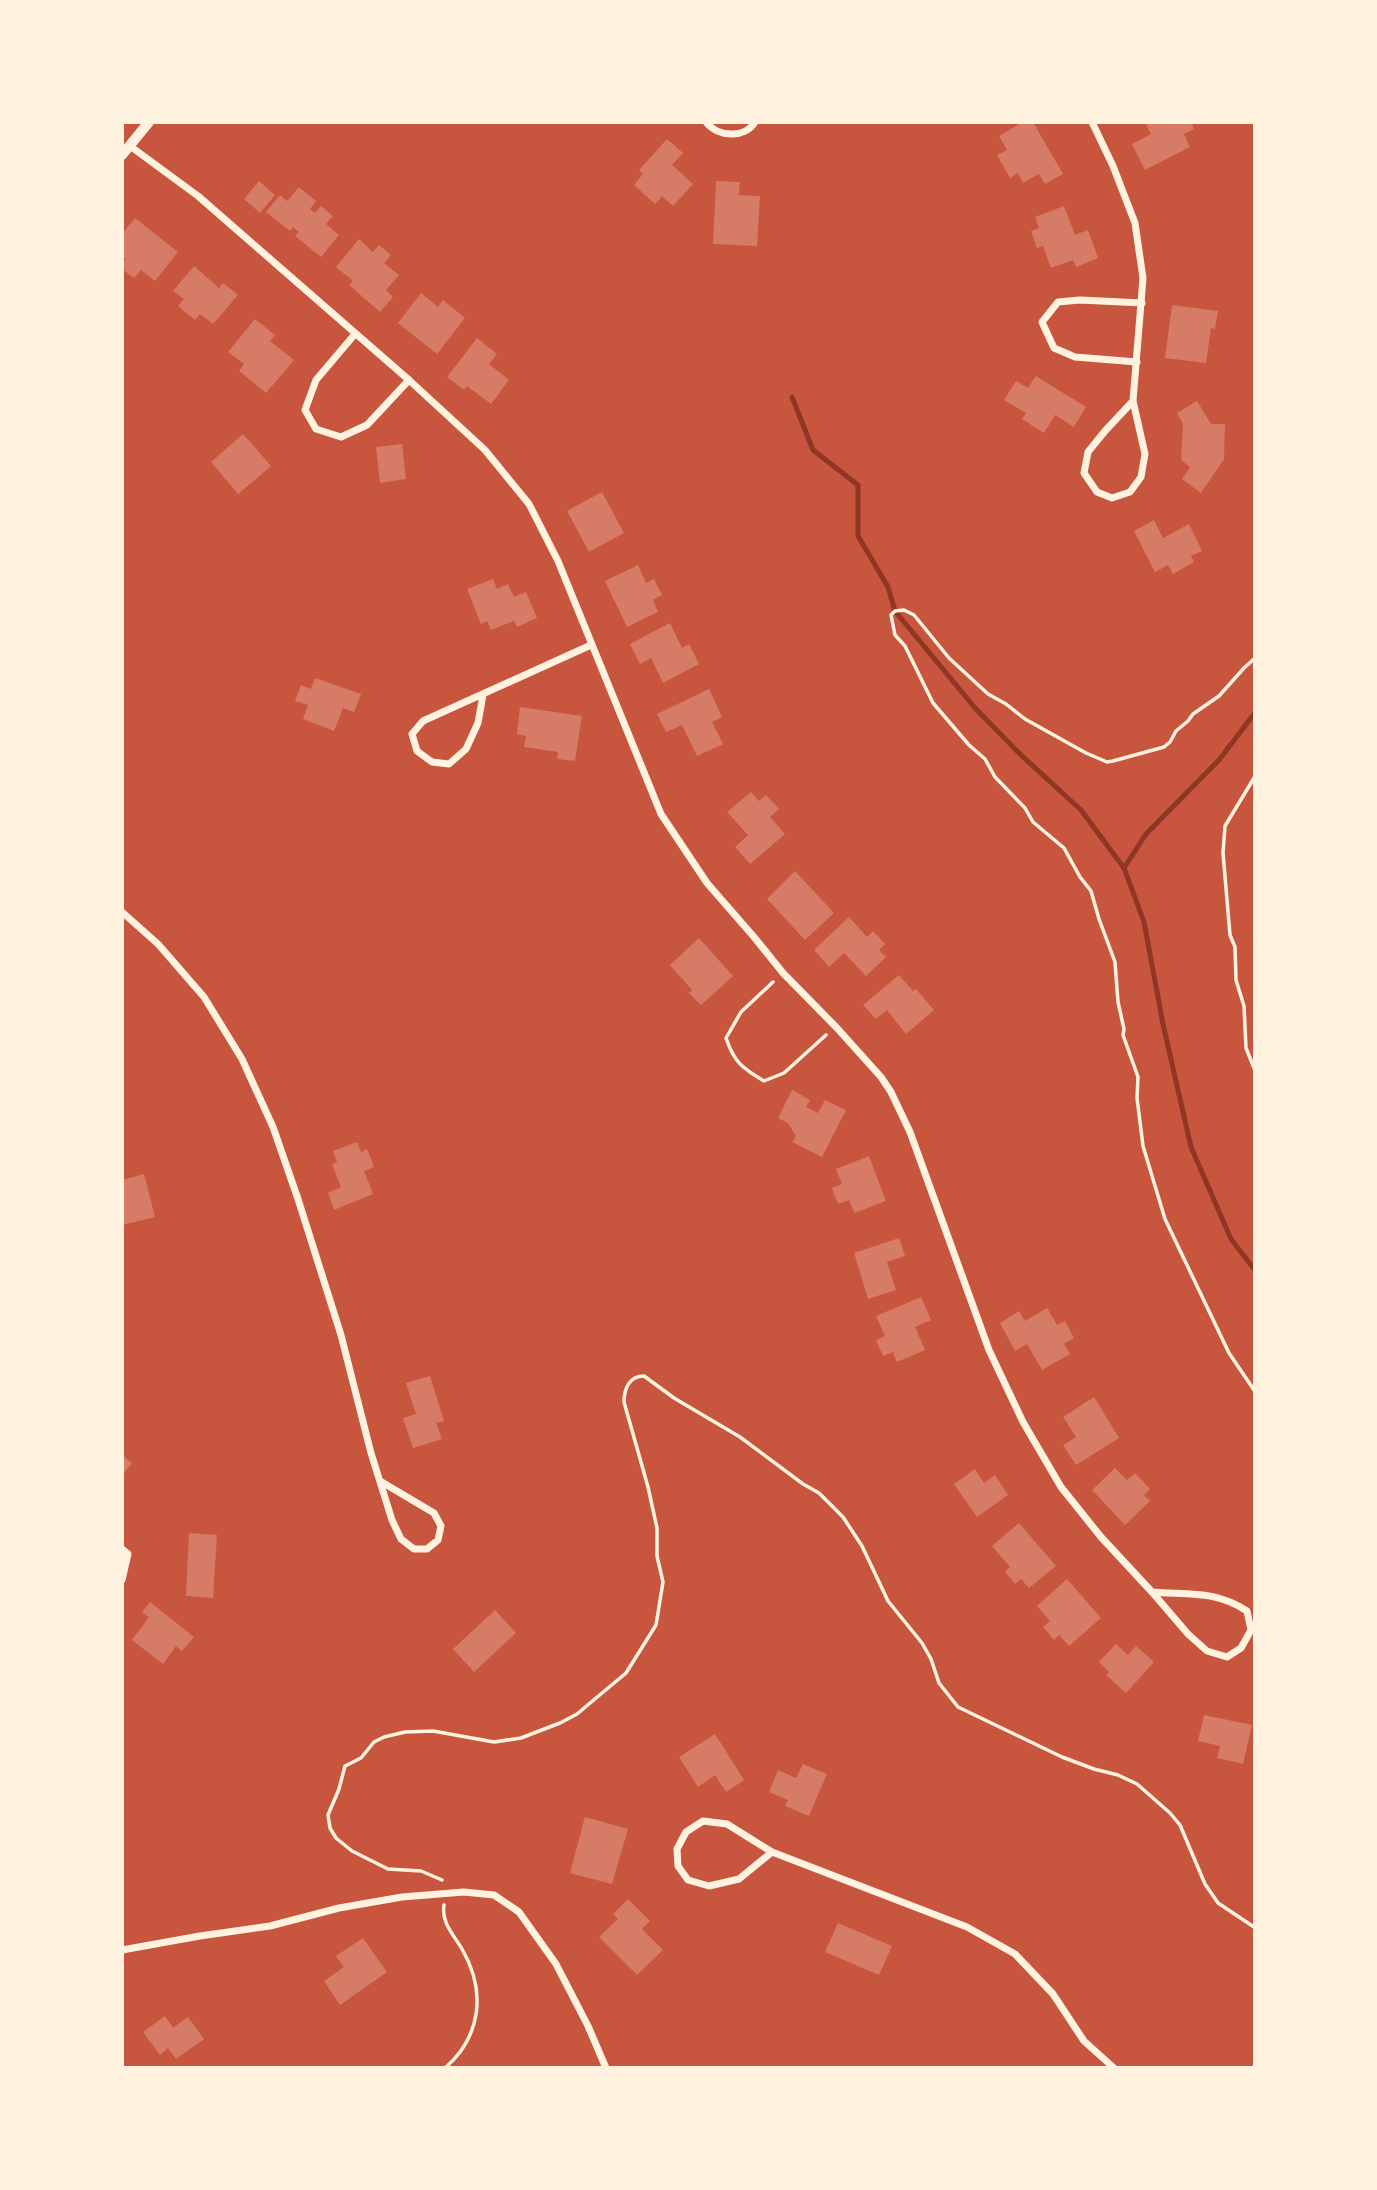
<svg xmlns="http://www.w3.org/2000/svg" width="1377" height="2190" font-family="Karla,sans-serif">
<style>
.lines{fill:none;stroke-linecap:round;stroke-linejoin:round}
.stream{stroke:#8f3625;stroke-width:5}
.building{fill:#d67c66}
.path{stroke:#fff3e0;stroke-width:3.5}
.minor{stroke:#fff3e0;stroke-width:7}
.tertiary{stroke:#fff3e0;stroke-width:10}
</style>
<rect width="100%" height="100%" fill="#c8553d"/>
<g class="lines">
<g class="stream">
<path d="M792 397 813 450 858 485V536L888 587 895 611 975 708 1020 754 1081 810 1124 868 1144 922 1163 1024 1191 1147 1231 1239 1254 1269"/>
<path d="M1124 868 1146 834 1219 760 1254 714"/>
</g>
</g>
<g class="building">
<path d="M1023 122H1033L1063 174 1045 184 1039 174 1023 183 1018 173 1010 178 997 155 1007 150 999 136Z"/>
<path d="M1145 122H1191L1194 129 1184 134 1190 147 1145 170 1132 144 1151 134Z"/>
<path d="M667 139 683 153 672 165 693 184 673 206 662 196 655 204 634 185 643 174 639 170Z"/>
<path d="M259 181 275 195 260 213 244 199Z"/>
<path d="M716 181 740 182 739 195 760 196 757 246 713 244Z"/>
<path d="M299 187 316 201 310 209 315 213 321 206 333 216 326 224 339 235 321 257 295 236 299 232 293 227 290 231 266 212 280 195 287 201Z"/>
<path d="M1064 206 1075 235 1088 230 1098 258 1076 267 1073 260 1051 268 1043 246 1037 248 1031 231 1039 228 1035 217Z"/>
<path d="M135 218 178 252 155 281 141 270 134 278 122 269V263L126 259 122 256V234Z"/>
<path d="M359 239 373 252 379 245 391 255 384 263 399 275 386 290 393 297 380 312 349 285 353 281 336 267Z"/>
<path d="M194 266 219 288 223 283 238 295 213 324 200 314 195 320 178 306 184 299 173 291Z"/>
<path d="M421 293 438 307 443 300 465 318 437 354 398 323Z"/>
<path d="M1172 305 1218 311 1215 329 1211 328 1206 363 1165 358Z"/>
<path d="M255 319 275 335 270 341 294 360 266 393 239 371 244 364 228 352Z"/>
<path d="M477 338 497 354 489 364 509 380 491 404 467 386 464 390 447 377Z"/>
<path d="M1036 376 1086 407 1074 427 1055 415 1044 433 1022 419 1026 413 1004 400 1016 381 1028 388Z"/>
<path d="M1197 401 1211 424H1225L1224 459 1201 493 1182 479 1190 467 1181 460 1183 424 1177 413Z"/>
<path d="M243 434 271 466 238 494 211 462Z"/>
<path d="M402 444 406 479 380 483 376 447Z"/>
<path d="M602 492 624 533 589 552 567 511Z"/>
<path d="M1154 520 1163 538 1189 524 1202 551 1191 556 1194 562 1173 574 1168 565 1155 572 1134 531Z"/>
<path d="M638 565 646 583 654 579 662 595 653 600 658 612 627 627 605 581Z"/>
<path d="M493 579 497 589 508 584 514 597 526 592 537 618 517 627 514 621 491 630 487 621 481 624 467 589Z"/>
<path d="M670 623 682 648 689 644 699 664 663 683 651 658 640 664 630 644Z"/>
<path d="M315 678 361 694 354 712 343 708 334 731 303 719 308 705 295 701 301 685 311 689Z"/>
<path d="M709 689 722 717 712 722 723 744 697 756 682 725 666 732 657 714Z"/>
<path d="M520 707 582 716 575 761 557 759 558 752 524 747 526 736 517 734Z"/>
<path d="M751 792 759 801 766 795 779 809 770 817 785 834 750 864 735 847 748 835 727 812Z"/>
<path d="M795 871 834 913 805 940 767 899Z"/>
<path d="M849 917 867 937 873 931 885 944 879 950 886 957 866 976 844 953 829 967 814 950Z"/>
<path d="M699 938 733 976 701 1005 689 993 692 990 670 965Z"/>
<path d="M899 975 913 991 916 989 934 1010 906 1034 887 1010 876 1019 863 1005Z"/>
<path d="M792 1090 810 1100 806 1107 818 1113 825 1100 846 1110 822 1157 792 1142 796 1136 788 1123 778 1118Z"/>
<path d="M357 1142 361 1152 367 1149 374 1167 364 1171 373 1194 334 1210 328 1193 341 1187 332 1164 337 1162 333 1151Z"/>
<path d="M869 1156 886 1201 854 1213 849 1200 838 1204 832 1188 842 1184 836 1169Z"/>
<path d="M144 1174 155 1217 122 1225V1180Z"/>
<path d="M899 1238 905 1256 887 1262 896 1290 868 1299 854 1253Z"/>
<path d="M921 1297 931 1320 915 1327 925 1350 897 1362 893 1352 883 1356 876 1340 885 1336 876 1316Z"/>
<path d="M1047 1308 1057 1325 1065 1321 1074 1338 1064 1344 1070 1354 1042 1370 1027 1344 1015 1351 1000 1323 1019 1311 1025 1321Z"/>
<path d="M430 1376 444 1421 436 1423 442 1439 413 1448 403 1418 416 1414 406 1383Z"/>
<path d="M1094 1397 1119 1438 1076 1465 1063 1445 1076 1437 1063 1417Z"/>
<path d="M122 1455 132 1463 122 1475Z"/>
<path d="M1115 1468 1127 1480 1135 1473 1150 1489 1144 1495 1150 1501 1125 1525 1092 1490Z"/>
<path d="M975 1469 984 1483 995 1475 1008 1495 977 1517 954 1484Z"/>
<path d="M1019 1523 1056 1566 1029 1588 1021 1579 1015 1584 1005 1572 1010 1567 992 1546Z"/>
<path d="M189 1533 217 1535 213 1598 186 1596Z"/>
<path d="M1067 1579 1101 1618 1069 1646 1059 1635 1054 1640 1043 1627 1050 1621 1037 1606Z"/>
<path d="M150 1602 194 1637 182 1651 176 1646 163 1664 132 1640 149 1617 142 1612Z"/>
<path d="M495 1610 516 1633 474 1672 453 1649Z"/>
<path d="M1116 1644 1128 1655 1136 1646 1154 1662 1126 1693 1106 1675 1109 1672 1099 1662Z"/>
<path d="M1204 1715 1252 1725 1243 1764 1217 1758 1220 1746 1198 1741Z"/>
<path d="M715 1734 744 1780 726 1792 715 1775 698 1787 679 1757Z"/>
<path d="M803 1764 827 1774 809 1816 785 1806 788 1800 769 1792 778 1770 796 1778Z"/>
<path d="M585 1817 628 1829 612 1884 570 1873Z"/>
<path d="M628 1899 650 1921 642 1929 663 1950 637 1975 599 1937 618 1919 613 1914Z"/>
<path d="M838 1923 892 1946 879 1975 825 1952Z"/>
<path d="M363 1938 387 1972 340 2005 324 1981 344 1967 336 1956Z"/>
<path d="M165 2016 173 2028 188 2017 204 2039 176 2059 168 2048 160 2055 143 2032Z"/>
</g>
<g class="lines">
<g class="path">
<path d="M1254 659 1244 668 1219 696 1193 714 1188 721 1176 731 1170 742 1164 747 1113 761 1107 762 1086 753 1025 719 1006 704 988 694 949 658 914 615 904 610 895 611 891 615 895 635 905 646 933 703 969 745 985 759 995 777 1025 808 1033 822 1064 848 1080 877 1091 891 1099 919 1115 962 1118 1002 1124 1029 1123 1035 1138 1077 1137 1098 1143 1146 1165 1219 1229 1353 1254 1390"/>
<path d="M1254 778 1225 826 1223 853 1230 935 1235 947 1236 980 1244 1006 1246 1048 1254 1068"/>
<path d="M773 982 741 1012 726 1038C734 1062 742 1068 764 1081L784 1073 826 1035"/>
<path d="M442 1880 421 1871 388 1869 352 1851 336 1838 330 1828 328 1815 339 1789 345 1766 361 1758 374 1742 384 1737 405 1732 433 1731 494 1742 521 1738 560 1723 577 1714 626 1673 656 1625 663 1582 657 1556V1528L648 1487 624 1402C624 1389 629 1376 644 1376L674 1398 740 1437 803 1484 819 1493 843 1517 862 1546 888 1601 922 1643 931 1659 939 1683 958 1707 1062 1757 1094 1769 1118 1775 1137 1784 1170 1813 1180 1825 1205 1884 1218 1903 1254 1927"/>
<path d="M444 1905C441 1923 454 1935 462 1949 486 1990 482 2036 445 2068"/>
</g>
<g class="minor">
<path d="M706 122C717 137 745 139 755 122"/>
<path d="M1092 122 1113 166 1135 223 1143 278 1133 401 1145 454 1141 477 1130 492 1112 498 1097 492 1084 473 1088 452 1105 431 1133 401"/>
<path d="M130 146 198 196 409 380 485 450 529 504 558 561 661 814 707 883 754 937 783 973 837 1028 881 1077 891 1092 910 1132 989 1350 1023 1422 1061 1487 1101 1537 1152 1592 1188 1634 1207 1651 1227 1657 1241 1648 1251 1630 1247 1611C1215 1590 1188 1595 1152 1592"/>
<path d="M355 334 316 380 305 410 316 429 341 437 367 425 409 380"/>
<path d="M1137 362 1075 357 1054 348 1042 322 1058 302 1080 300 1142 303"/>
<path d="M483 695 478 723 466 749 449 764 432 762 417 751 412 734 423 721 591 645"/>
<path d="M122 912 158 944 204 997 242 1059 273 1127 298 1199 341 1335 371 1453 392 1520 401 1539 414 1549H427L438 1540 441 1526 434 1513 380 1481"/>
<path d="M122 1549 128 1554 122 1580"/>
<path d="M772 1852 739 1879 709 1886 688 1880 678 1866 677 1849 686 1832 703 1821 727 1824 772 1852 967 1927 1015 1954 1053 1994 1084 2041 1114 2068"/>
<path d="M122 1950 200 1936 270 1926 339 1908 402 1897 464 1892 494 1895 519 1912 556 1964 588 2026 606 2068"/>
</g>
<path class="tertiary" d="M122 155 149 122"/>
</g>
<rect width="1377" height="2190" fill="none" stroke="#fff3e0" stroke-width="248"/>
</svg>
